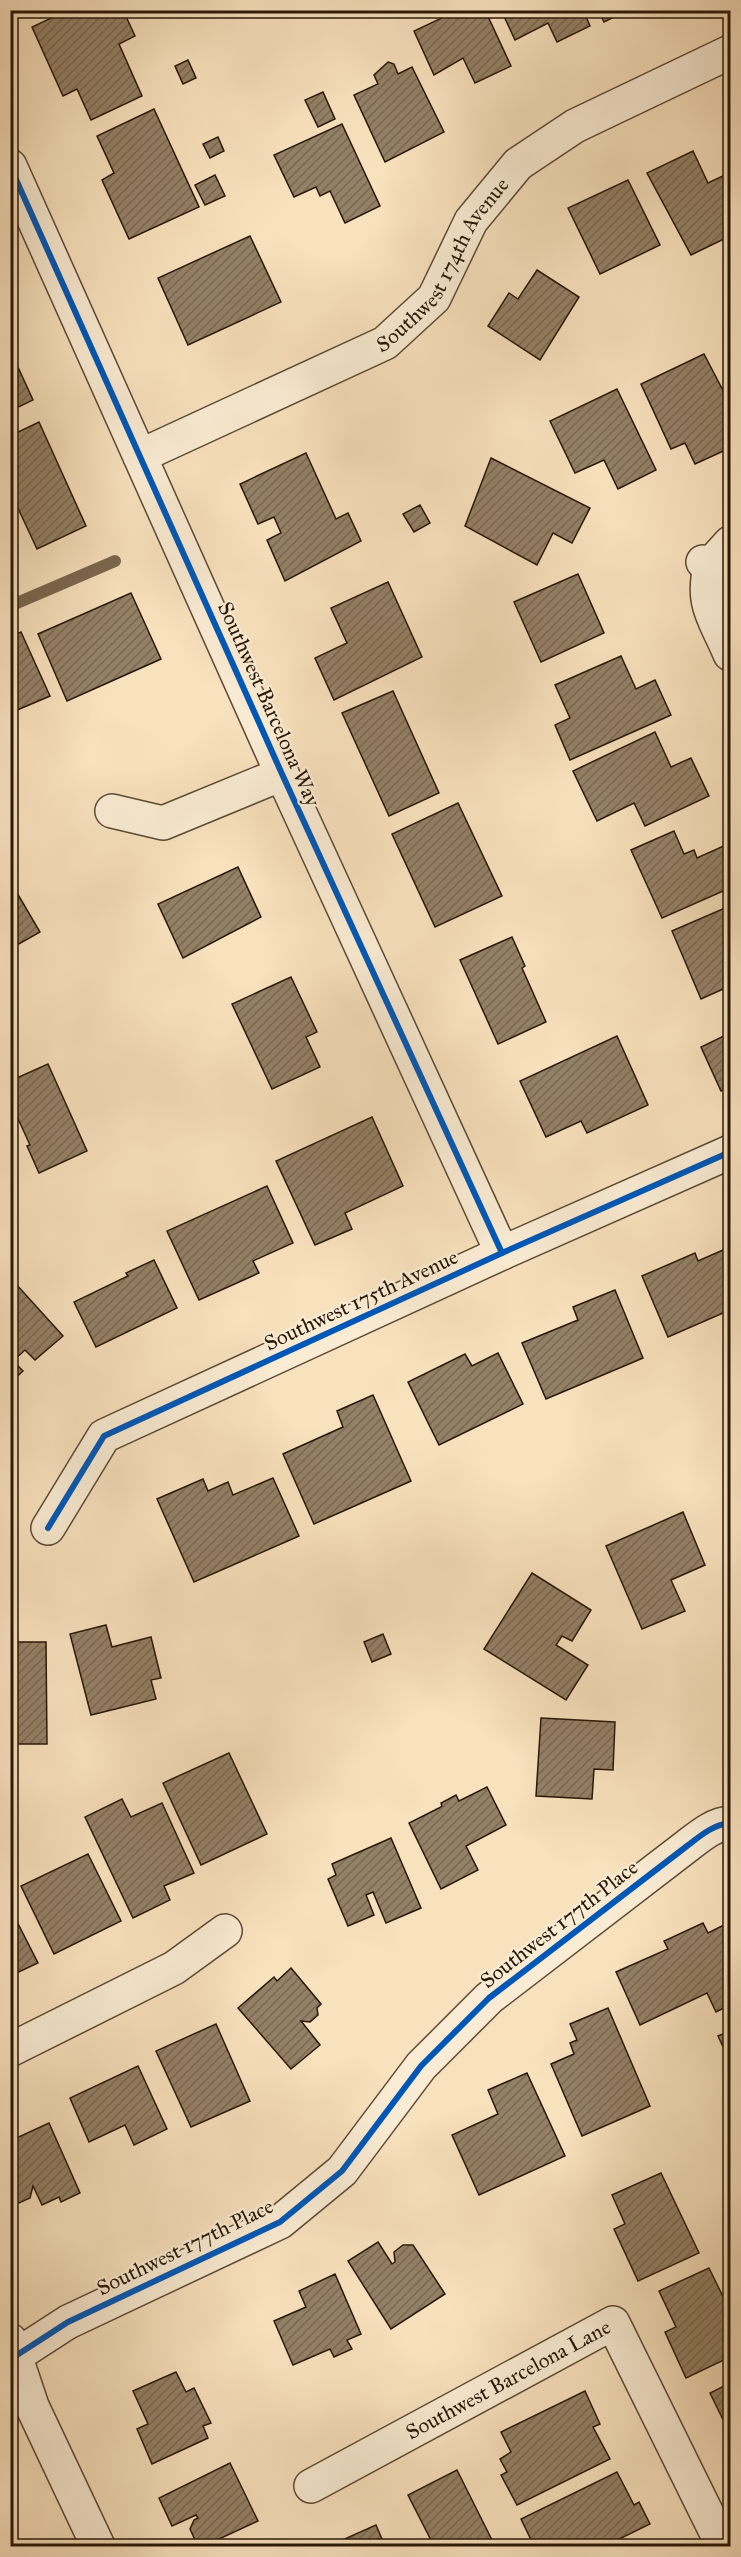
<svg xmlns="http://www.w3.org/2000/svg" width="741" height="2557" font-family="'IM FELL Great Primer',serif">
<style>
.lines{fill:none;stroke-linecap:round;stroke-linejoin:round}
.stream{stroke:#7a674f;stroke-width:12}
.building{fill:url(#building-hatch);stroke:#281708;stroke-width:1.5}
.street-casing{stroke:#5c4a35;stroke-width:36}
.street{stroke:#faecd4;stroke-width:33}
.cycleway-casing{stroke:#faecd4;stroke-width:10}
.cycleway{stroke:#0057b8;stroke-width:6}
.labels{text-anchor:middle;stroke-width:4.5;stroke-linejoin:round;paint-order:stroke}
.street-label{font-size:21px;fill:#281708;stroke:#faecd4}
</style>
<defs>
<pattern id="building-hatch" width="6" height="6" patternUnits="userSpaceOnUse" patternTransform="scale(1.5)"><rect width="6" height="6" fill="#948066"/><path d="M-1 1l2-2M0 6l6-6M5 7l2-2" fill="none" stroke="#796852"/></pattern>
</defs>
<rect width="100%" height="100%" fill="#f8e1bd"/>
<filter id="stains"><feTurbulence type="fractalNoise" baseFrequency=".00333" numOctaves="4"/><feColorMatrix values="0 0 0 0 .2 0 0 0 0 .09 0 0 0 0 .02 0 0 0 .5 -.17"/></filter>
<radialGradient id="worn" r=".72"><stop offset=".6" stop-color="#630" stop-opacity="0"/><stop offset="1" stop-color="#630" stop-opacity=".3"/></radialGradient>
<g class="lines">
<path class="stream" d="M10 606 115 561"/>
</g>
<g class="building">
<path d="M68 10H123L135 36 119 44 142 96 91 120 77 89 63 96 32 27Z"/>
<path d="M441 10H485L511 66 475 83 463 58 434 75 414 31 444 17Z"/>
<path d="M501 10H583L590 26 557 42 548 23 515 40Z"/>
<path d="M598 10H628L604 22Z"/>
<path d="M188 60 196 78 183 84 175 66Z"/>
<path d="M388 62 394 64 398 74 412 67 444 132 385 162 354 95 378 84 374 75Z"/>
<path d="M323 92 335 119 318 127 305 100Z"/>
<path d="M154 109 199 207 129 239 102 180 114 173 97 136Z"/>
<path d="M342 124 380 206 345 223 330 191 320 196 316 187 294 197 274 155Z"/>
<path d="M218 137 224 151 210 158 203 144Z"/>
<path d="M693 151 708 183 729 173 730 176V236L691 255 647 173Z"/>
<path d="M215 175 225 196 205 205 195 185Z"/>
<path d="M628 180 660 245 600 274 568 208Z"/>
<path d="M250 236 281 302 188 345 158 278Z"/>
<path d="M537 270 579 297 540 360 488 326 509 293 518 299Z"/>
<path d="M704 354 730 404V448L695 464 685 443 671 449 641 384Z"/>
<path d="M17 365 33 400 10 411V368Z"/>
<path d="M617 389 656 470 618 489 604 460 575 473 550 421Z"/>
<path d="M39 422 86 526 37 549 10 491V436Z"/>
<path d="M306 453 336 519 348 513 361 541 285 581 267 540 281 533 274 517 258 524 240 484Z"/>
<path d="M491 458 590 508 572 543 553 533 537 565 465 526Z"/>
<path d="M420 505 430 523 414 532 403 514Z"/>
<path d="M578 574 604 633 541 662 514 602Z"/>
<path d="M388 582 422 657 334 700 315 658 347 643 331 608Z"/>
<path d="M131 593 161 659 67 701 38 634Z"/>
<path d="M21 632 50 696 10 713V637Z"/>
<path d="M621 656 636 689 655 680 671 715 570 760 555 725 570 718 555 685Z"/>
<path d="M393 691 439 793 389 816 342 713Z"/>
<path d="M655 732 671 767 691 758 709 796 645 826 634 803 597 821 573 771Z"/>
<path d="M458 803 502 896 435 927 392 834Z"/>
<path d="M674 831 684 854 694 850 697 858 728 844 730 849V888L662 918 631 850Z"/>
<path d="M238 867 261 917 183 958 158 904Z"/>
<path d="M10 881 40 932 10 949Z"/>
<path d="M725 908 730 921V986L701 999 672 931Z"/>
<path d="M512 937 525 966 522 968 546 1022 498 1044 460 960Z"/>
<path d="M291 977 317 1032 306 1037 320 1067 272 1089 232 1004Z"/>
<path d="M730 1033V1087L721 1091 701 1047Z"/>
<path d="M617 1036 648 1105 587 1133 581 1121 546 1137 520 1081Z"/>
<path d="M48 1064 87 1151 39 1173 27 1146 30 1145 15 1112 10 1114V1081Z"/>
<path d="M372 1117 403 1186 345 1213 352 1229 315 1245 276 1161Z"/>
<path d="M267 1186 293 1243 253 1261 259 1273 199 1300 167 1231Z"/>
<path d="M730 1247V1310L668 1337 642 1276 695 1253 698 1261Z"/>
<path d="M154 1260 177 1308 96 1347 74 1302 128 1276 126 1273Z"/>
<path d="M15 1283 63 1336 35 1360 25 1350 13 1361 23 1371 10 1383V1287Z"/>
<path d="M615 1290 643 1358 546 1399 522 1343 578 1320 573 1307Z"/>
<path d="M498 1353 523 1404 439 1445 408 1382 465 1354 472 1366Z"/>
<path d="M373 1395 411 1481 314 1524 283 1454 343 1427 337 1411Z"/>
<path d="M273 1478 299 1536 194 1582 157 1499 203 1479 208 1491 228 1482 233 1495Z"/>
<path d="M683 1512 705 1565 671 1580 685 1611 642 1629 606 1546Z"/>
<path d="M532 1573 591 1610 572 1641 562 1636 556 1645 588 1665 566 1700 484 1649Z"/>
<path d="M106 1625 112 1647 151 1637 161 1678 151 1680 156 1699 91 1715 70 1634Z"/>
<path d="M383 1634 391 1654 372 1662 364 1642Z"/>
<path d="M10 1642H46L47 1744H10Z"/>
<path d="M541 1718 615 1722 613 1770 594 1769 592 1799 536 1796Z"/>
<path d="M229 1753 267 1834 201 1865 163 1783Z"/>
<path d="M487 1787 506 1825 466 1846 478 1870 441 1889 409 1823 439 1808 442 1806 441 1803 456 1795 459 1801Z"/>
<path d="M122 1799 131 1817 162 1803 194 1873 164 1886 170 1900 133 1918 85 1817Z"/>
<path d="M391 1838 421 1908 386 1923 373 1892 366 1895 374 1915 348 1926 328 1879 336 1875 332 1864Z"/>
<path d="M88 1854 121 1921 54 1954 21 1886Z"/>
<path d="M10 1908 38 1963 10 1976Z"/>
<path d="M730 1922V1971L728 1972 730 1977V2005L716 2012 707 1993 640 2025 616 1972 668 1949 664 1941 703 1923 708 1933Z"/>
<path d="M291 1968 321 2004 317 2008 318 2015 310 2022 301 2021 320 2045 291 2069 238 2008 274 1977 277 1981Z"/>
<path d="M608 2008 650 2106 582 2136 551 2064 574 2054 570 2043 577 2040 570 2024Z"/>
<path d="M216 2024 250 2101 191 2127 156 2051Z"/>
<path d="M730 2031V2062L718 2036Z"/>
<path d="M138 2066 167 2129 134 2145 125 2125 89 2142 70 2098Z"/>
<path d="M527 2073 565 2156 479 2195 452 2135 498 2114 488 2090Z"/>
<path d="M49 2123 80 2193 61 2202 59 2197 42 2205 33 2186 30 2198 19 2203 10 2199V2141Z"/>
<path d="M661 2173 699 2253 638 2281 614 2229 625 2224 612 2195Z"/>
<path d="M378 2242 392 2264 395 2262 394 2252 403 2245H413L445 2294 391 2329 348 2261Z"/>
<path d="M709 2268 730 2311V2357L686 2378 665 2332 676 2327 659 2291Z"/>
<path d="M335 2274 361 2334 347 2340 352 2349 334 2357 330 2349 293 2365 274 2321 306 2307 299 2291Z"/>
<path d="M176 2372 186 2392 194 2388 211 2423 203 2426 208 2438 152 2464 137 2429 148 2424 133 2391Z"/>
<path d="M730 2383V2434L710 2393Z"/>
<path d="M585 2391 600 2424 593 2427 610 2459 517 2505 501 2475 507 2472 500 2459 511 2452 501 2432Z"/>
<path d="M230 2463 258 2521 206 2545 195 2540 190 2529 194 2520 198 2518 196 2515 172 2526 159 2498Z"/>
<path d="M457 2470 495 2546H434L408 2495Z"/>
<path d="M617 2472 634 2505 639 2502 650 2524 605 2546H534L521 2519Z"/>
<path d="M376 2525 385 2546H329Z"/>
</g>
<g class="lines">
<defs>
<g id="street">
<path d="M10 166 282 774 502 1253"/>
<path id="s1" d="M140 456 385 343 434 298 471 221 518 164 575 126 730 52"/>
<path d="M703 562 711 564 730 543"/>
<path d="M711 564C700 604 715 618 730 654"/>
<path d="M112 811 163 823 282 774"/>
<path d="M48 1528 104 1436 502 1253 730 1152"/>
<path d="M10 2050 174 1968 225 1931"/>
<path d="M10 2340 32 2406 98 2546"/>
<path d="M17 2355 68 2322 280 2222 342 2171 421 2066 489 1998 687 1846C700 1836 714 1824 730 1823"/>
<path id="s2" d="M311 2486 613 2323 723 2546"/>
</g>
</defs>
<use href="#street" class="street-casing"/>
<use href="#street" class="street"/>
<defs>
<g id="cycleway">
<path d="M10 166 282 774 502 1253"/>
<path d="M48 1528 104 1436 502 1253 730 1152"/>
<path d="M17 2355 68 2322 280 2222 342 2171 421 2066 489 1998 687 1846C700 1836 714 1824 730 1823"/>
</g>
</defs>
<use href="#cycleway" class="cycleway-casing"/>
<use href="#cycleway" class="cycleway"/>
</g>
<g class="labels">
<g class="street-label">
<text dy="7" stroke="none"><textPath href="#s1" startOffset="368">Southwest 174th Avenue</textPath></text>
<text transform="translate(269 704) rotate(66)" y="7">Southwest Barcelona Way</text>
<text transform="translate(361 1300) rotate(-25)" y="7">Southwest 175th Avenue</text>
<text transform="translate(559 1924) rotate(-38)" y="7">Southwest 177th Place</text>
<text transform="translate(185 2247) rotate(-26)" y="7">Southwest 177th Place</text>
<text dy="7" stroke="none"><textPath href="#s2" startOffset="224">Southwest Barcelona Lane</textPath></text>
</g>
</g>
<rect width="741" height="2557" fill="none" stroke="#f8e1bd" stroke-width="36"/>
<rect x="12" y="12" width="717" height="2533" fill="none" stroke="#281708" stroke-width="3"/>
<rect x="18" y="18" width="705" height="2521" fill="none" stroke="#281708" stroke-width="1.5"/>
<rect width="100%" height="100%" filter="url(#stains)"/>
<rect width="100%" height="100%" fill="url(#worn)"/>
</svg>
